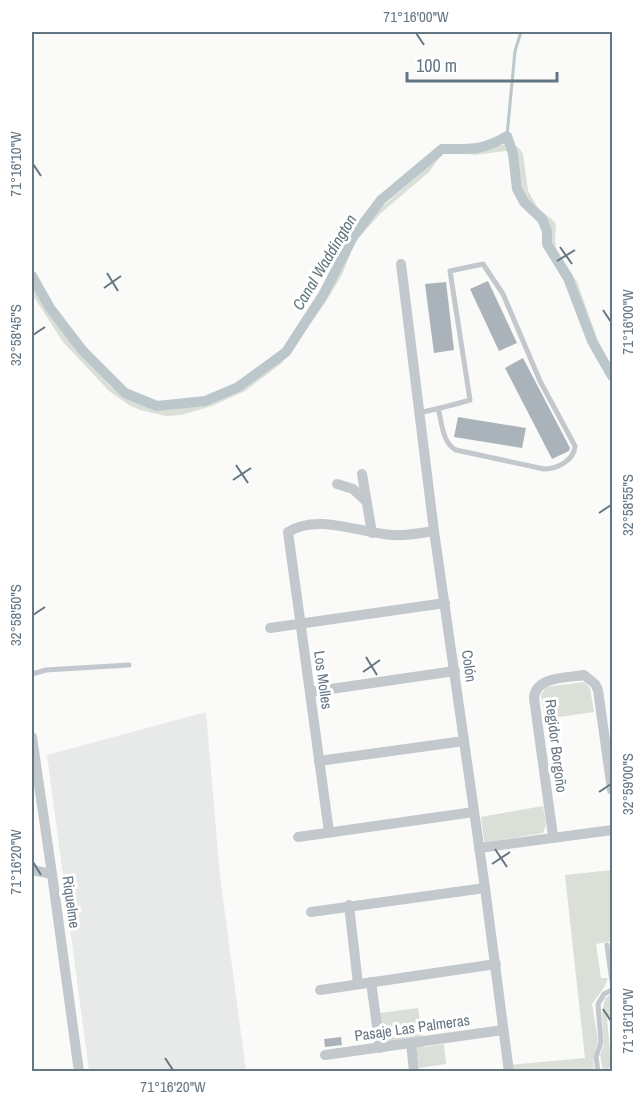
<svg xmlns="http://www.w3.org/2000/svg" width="644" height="1103" font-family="'Archivo Narrow',sans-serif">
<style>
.built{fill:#e8e9e9}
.green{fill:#dadfd7}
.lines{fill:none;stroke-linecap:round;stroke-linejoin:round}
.stream{stroke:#bbc7cb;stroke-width:3}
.canal{stroke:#bbc7cb;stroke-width:10}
.building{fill:#aab3b9}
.lane{stroke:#c3c8cc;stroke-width:5}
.street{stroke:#c3c8cc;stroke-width:10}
.ticks{fill:none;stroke:#657683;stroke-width:2}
.labels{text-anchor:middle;stroke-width:6;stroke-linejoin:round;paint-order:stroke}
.street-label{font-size:15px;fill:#657683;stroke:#fff}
.water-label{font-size:16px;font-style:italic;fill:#60757c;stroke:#fff}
.neatline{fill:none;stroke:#657683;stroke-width:2}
.ticks-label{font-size:15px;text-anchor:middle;fill:#657683}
</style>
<rect width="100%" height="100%" fill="#fafaf8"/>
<path class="built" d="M206 712 220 876 246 1071H89L47 755Z"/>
<g class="green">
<path d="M446 145C458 148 468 150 480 150 490 150 503 142 513 145 518 146 521 150 523 154L528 191 538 208 555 222 556 226 555 241 556 248 577 282 597 338 612 371V382L593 340 568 275 550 247V228C543 218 533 214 527 204 518 187 524 164 512 150L475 155 449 151 443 153 429 172 381 213 355 242 342 275 325 303 282 363 245 391 212 406 181 415 166 416 140 410 129 405 109 391 63 342 32 294V283L72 344 111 387 142 405 171 410 185 407 239 386 268 368 279 359 328 291 354 236 368 219 422 172 432 161 439 149Z"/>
<path d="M584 682 590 688 594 712 545 719 541 695 546 687Z"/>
<path d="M543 806 546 825 543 833 487 842 484 841 481 817Z"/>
<path d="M612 870V941L596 944 601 978H608L605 986 592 1004 598 1040 593 1060 594 1071H508L507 1065 585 1058 565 875Z"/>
<path d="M612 994V1016L607 1017 611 1065 607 1071H603L600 1055 604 1044 602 1013 605 998Z"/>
<path d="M418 1008 424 1047 444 1044 446 1064 419 1068 415 1039 384 1043 380 1013Z"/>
</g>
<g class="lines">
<path class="stream" d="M507 136 515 51 521 32"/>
<path class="canal" d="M32 276 50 308 83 351 125 393 157 406 205 401 238 387 286 352 323 295 353 237 381 200 442 149C470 149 482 151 507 136L513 154 517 189 524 202 542 219 547 231V244L568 278 592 341 612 376"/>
</g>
<g class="building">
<path d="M488 281 517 343 499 351 470 289Z"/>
<path d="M446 282 454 350 434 353 425 284Z"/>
<path d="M523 358 570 448 569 451 552 459 505 368Z"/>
<path d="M458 417 526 428 522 448 454 437Z"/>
<path d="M341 1037 342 1045 325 1047 324 1039Z"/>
</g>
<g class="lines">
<g class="lane">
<path d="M419 413C436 409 453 405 470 400L450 271 483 264 503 294 540 381 575 446C574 460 558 469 544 469L456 450C442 443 442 422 438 408"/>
<path d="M32 674 46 670 129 665"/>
<path d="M607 945 612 982"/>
<path d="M598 1072 596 1057 601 1042 598 1004 604 994 612 990"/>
</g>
<g class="street">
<path d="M401 264 434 531 485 888 509 1072"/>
<path d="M362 474 372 533"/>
<path d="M337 484 353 489 366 501"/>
<path d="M270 628 445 603"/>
<path d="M310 692 455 671"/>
<path d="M32 737 52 874 79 1072"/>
<path d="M319 761 464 741"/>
<path d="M329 832 288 532C318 513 359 533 393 535 406 536 421 533 434 531"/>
<path d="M553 836 534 698C536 676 566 678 584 675L595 684 598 690 612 790"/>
<path d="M298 837 474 812"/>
<path d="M479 848 612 830"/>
<path d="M32 870 52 874"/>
<path d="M349 905 358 984"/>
<path d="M311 912 485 888"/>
<path d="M371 982 380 1048"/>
<path d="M320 990 496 964"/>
<path d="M411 1043 414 1072"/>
<path d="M325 1055 503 1030"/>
</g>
</g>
<path class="ticks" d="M416 33 424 45M33 164 41 176M560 247 572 264M557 261 575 250M107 273 118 291M104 288 121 276M603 310 611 322M33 335 45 327M236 465 248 483M233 480 251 468M599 513 611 505M33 615 45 607M366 657 377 675M363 672 380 660M599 792 611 784M495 849 507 867M33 862 41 875M492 864 510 852M603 1009 611 1021M165 1058 173 1070"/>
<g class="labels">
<g class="street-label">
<text transform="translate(469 666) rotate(82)" y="5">Colón</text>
<text transform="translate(323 680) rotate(82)" y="5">Los Molles</text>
<text transform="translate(556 746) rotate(83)" y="5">Regidor Borgoño</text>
<text transform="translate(71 902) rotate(82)" y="5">Riquelme</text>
<text transform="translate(412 1028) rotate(-8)" y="5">Pasaje Las Palmeras</text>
</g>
<g class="water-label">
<text transform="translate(324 262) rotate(-59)" y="6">Canal Waddington</text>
</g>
</g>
<rect width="644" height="1103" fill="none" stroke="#ffffff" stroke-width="66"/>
<path d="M407 72v9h150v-9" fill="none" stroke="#657683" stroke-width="3"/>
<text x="416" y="72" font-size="18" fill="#657683" stroke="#ffffff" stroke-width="4.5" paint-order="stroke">100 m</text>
<rect x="33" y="33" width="578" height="1037" class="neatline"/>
<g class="ticks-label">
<text x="416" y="22">71°16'00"W</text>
<text transform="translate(16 164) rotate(-90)" y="5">71°16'10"W</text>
<text transform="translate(628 322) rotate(-90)" y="5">71°16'00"W</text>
<text transform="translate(16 335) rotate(-90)" y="5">32°58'45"S</text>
<text transform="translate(628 505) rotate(-90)" y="5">32°58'55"S</text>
<text transform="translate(16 615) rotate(-90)" y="5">32°58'50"S</text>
<text transform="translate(628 784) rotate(-90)" y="5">32°59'00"S</text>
<text transform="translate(16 862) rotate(-90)" y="5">71°16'20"W</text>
<text transform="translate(628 1021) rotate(-90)" y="5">71°16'10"W</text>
<text x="173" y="1092">71°16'20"W</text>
</g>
</svg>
